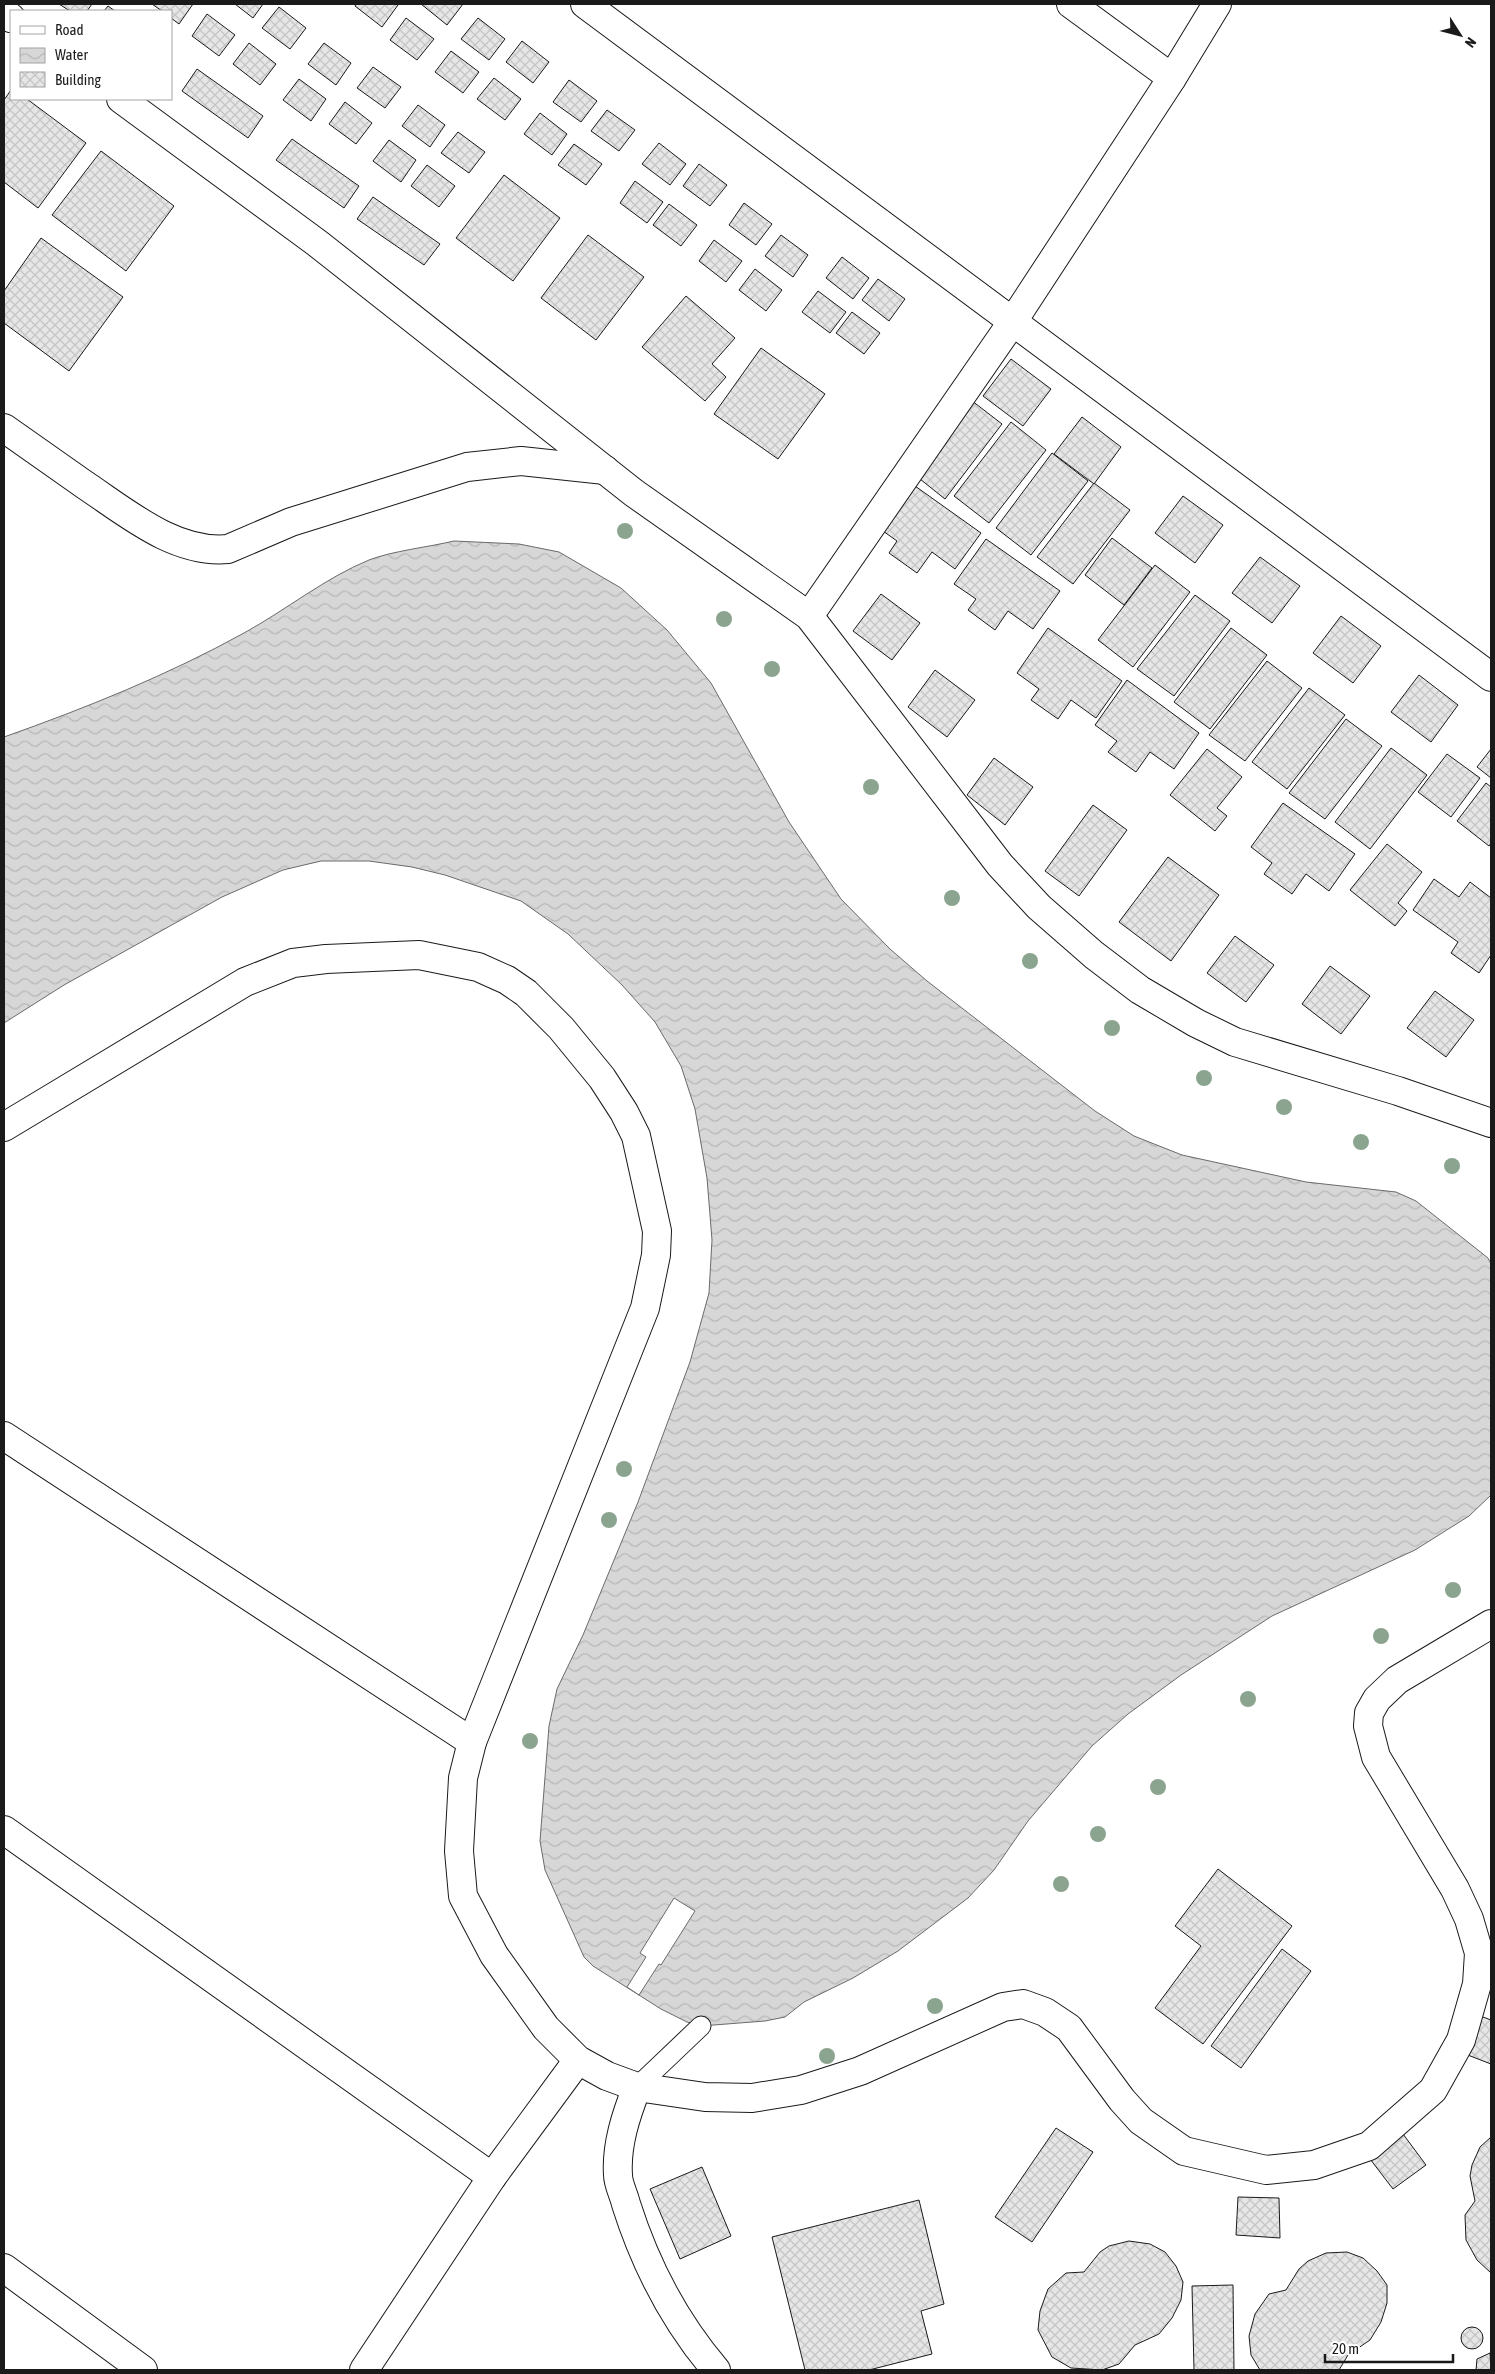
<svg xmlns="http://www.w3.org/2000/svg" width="1495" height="2374" font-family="'Asap Condensed',sans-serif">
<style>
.water{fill:url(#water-waves);stroke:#6a6a6a}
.pier{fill:#fff;stroke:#6a6a6a}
.building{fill:url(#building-cross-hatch);stroke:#1a1a1a}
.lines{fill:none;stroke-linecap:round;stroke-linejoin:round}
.service-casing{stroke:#1a1a1a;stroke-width:21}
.minor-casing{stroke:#1a1a1a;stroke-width:30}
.service{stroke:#fff;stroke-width:19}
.minor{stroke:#fff;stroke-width:28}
.tree{fill:#8aa48f}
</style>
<defs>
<pattern id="water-waves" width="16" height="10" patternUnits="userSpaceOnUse" patternTransform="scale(1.25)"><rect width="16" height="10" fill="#d7d7d7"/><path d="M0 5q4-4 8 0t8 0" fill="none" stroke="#b8b8b8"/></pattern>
<pattern id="building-cross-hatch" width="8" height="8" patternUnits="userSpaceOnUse" patternTransform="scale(1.25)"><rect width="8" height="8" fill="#e6e6e6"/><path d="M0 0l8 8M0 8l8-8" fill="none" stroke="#c5c5c5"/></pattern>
</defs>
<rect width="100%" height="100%" fill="#fff"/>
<path class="water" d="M454 541 519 544 559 552 621 588 667 630 711 683 789 822 841 899 890 949 927 981 1095 1111 1134 1136 1182 1155 1306 1182 1396 1192 1416 1201 1488 1258 1491 1264V1495L1469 1516 1415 1550 1272 1616 1181 1675 1128 1714 1092 1746 1028 1821 994 1870 968 1898 898 1951 853 1978 804 2002 785 2017 765 2021 701 2026 687 2022 661 2009 593 1966 584 1957 545 1870 540 1841 549 1726 557 1689 583 1635 638 1502 690 1362 709 1293 712 1240 707 1178 695 1109 681 1066 655 1022 622 985 568 934 521 901 445 875 412 867 369 861H321L283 870 222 897 64 985 4 1023V737C86 708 168 675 244 633 286 610 325 578 369 560 392 551 429 547 454 541Z"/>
<path class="pier" d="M674 1898 695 1911 661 1965 659 1964 639 1995 627 1987 646 1957 640 1953Z"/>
<g class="building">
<path d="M59 4H92L87 11H70Z"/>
<path d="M152 4H193L179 24 171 18V11H162Z"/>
<path d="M235 4H263L253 18Z"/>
<path d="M356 4H396L398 5 382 27 355 6Z"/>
<path d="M421 4H463L447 25Z"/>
<path d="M108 6 115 11H104Z"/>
<path d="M279 7 306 28 290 49 262 28Z"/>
<path d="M207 14 235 35 219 56 192 36Z"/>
<path d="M406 18 434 39 417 60 390 40Z"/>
<path d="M478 18 505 39 489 60 461 39Z"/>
<path d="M522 41 549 62 533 83 506 62Z"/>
<path d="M249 43 276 64 260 85 233 64Z"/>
<path d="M324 43 351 63 336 85 308 64Z"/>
<path d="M451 51 479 72 463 93 435 72Z"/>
<path d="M373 67 401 87 385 108 357 88Z"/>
<path d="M197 69 263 116 248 138 182 91Z"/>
<path d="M494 78 521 99 505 120 477 99Z"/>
<path d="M299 79 326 99 311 121 283 100Z"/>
<path d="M569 80 597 101 581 122 553 102Z"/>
<path d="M11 90V99H27L86 143 38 208 4 182V100Z"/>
<path d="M345 102 372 123 356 144 329 124Z"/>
<path d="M418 105 445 125 430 147 402 126Z"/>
<path d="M607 110 635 130 619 151 591 131Z"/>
<path d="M540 113 567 134 552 155 524 134Z"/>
<path d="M458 132 485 152 469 173 441 153Z"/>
<path d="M292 139 359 186 344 208 276 160Z"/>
<path d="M389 140 416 160 401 182 373 161Z"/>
<path d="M659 143 686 164 670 185 642 164Z"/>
<path d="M574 144 602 164 586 185 558 165Z"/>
<path d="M101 151 174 206 126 271 52 215Z"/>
<path d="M699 164 727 185 710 206 683 186Z"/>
<path d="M427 165 455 186 439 207 411 186Z"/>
<path d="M504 175 560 218 513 281 456 238Z"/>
<path d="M635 181 663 202 647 223 620 203Z"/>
<path d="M373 197 440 244 424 265 357 219Z"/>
<path d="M744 203 772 224 756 245 729 225Z"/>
<path d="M669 204 697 225 681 246 653 225Z"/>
<path d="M588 235 644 277 596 340 541 298Z"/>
<path d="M781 235 808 255 793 277 765 256Z"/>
<path d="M41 238 123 297 69 371 4 323V291Z"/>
<path d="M714 240 742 261 726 282 699 261Z"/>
<path d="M842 257 869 278 853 299 826 278Z"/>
<path d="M755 269 782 290 766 311 739 290Z"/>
<path d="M878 279 905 299 889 321 862 300Z"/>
<path d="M818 291 846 312 830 333 802 312Z"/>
<path d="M686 296 735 338 712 364 726 377 705 401 642 347Z"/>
<path d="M852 312 880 333 864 354 836 333Z"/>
<path d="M761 348 825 394 778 459 714 414Z"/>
<path d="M1011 359 1051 389 1023 426 983 396Z"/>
<path d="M967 397 1002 424 945 499 910 471Z"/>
<path d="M1082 417 1121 447 1094 484 1054 454Z"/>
<path d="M1011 422 1046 450 989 523 954 496Z"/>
<path d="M1052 453 1088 481 1031 555 996 528Z"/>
<path d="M908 481 981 533 955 569 932 552 917 573 889 553 897 541 876 526Z"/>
<path d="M1094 483 1130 510 1073 584 1037 557Z"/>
<path d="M1183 496 1223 525 1195 563 1155 533Z"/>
<path d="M1112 538 1152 568 1124 605 1085 575Z"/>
<path d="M986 539 1060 591 1033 629 1008 611 995 630 968 610 976 599 954 584Z"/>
<path d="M1260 557 1300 586 1272 623 1232 593Z"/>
<path d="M1155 565 1190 592 1133 667 1098 640Z"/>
<path d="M881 594 920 623 892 660 853 631Z"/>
<path d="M1195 595 1230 621 1174 696 1137 669Z"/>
<path d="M1341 616 1381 646 1353 683 1313 653Z"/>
<path d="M1048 628 1122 681 1096 718 1071 700 1058 719 1031 700 1039 689 1017 673Z"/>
<path d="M1231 628 1267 655 1210 729 1174 702Z"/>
<path d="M1267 661 1302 688 1245 761 1209 735Z"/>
<path d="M935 670 975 700 947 737 908 707Z"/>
<path d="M1419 675 1458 705 1431 742 1391 712Z"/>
<path d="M1127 680 1199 733 1174 769 1150 752 1136 772 1108 752 1117 741 1095 725Z"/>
<path d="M1309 688 1345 715 1287 789 1252 762Z"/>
<path d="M1346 719 1382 746 1325 819 1289 793Z"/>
<path d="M1391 748 1427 775 1370 849 1335 822Z"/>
<path d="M1207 749 1242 777 1217 808 1227 816 1215 831 1170 795Z"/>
<path d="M1491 749V778L1477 767Z"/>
<path d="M1447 754 1480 778 1451 817 1418 792Z"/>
<path d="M994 758 1033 787 1005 825 967 795Z"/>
<path d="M1486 783 1491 787V843L1489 846 1457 821Z"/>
<path d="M1283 803 1355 854 1329 891 1306 874 1292 894 1264 874 1272 863 1251 847Z"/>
<path d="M1093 805 1127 830 1079 896 1045 871Z"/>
<path d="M1387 844 1422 872 1398 903 1407 911 1395 926 1350 890Z"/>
<path d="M1168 857 1219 895 1171 961 1119 922Z"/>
<path d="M1434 879 1459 897 1470 882 1491 898V955L1479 973 1451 953 1458 942 1413 910Z"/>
<path d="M1235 936 1274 965 1246 1002 1207 973Z"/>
<path d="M1330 966 1370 996 1341 1034 1302 1004Z"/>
<path d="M1435 991 1474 1020 1446 1057 1407 1028Z"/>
<path d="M1218 1869 1292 1926 1203 2044 1155 2008 1201 1946 1175 1926Z"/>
<path d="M1282 1949 1311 1971 1241 2068 1211 2046Z"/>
<path d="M1475 2014 1491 2020V2064L1460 2052Z"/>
<path d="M1056 2128 1093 2152 1032 2242 995 2217Z"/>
<path d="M1403 2134 1426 2165 1393 2189 1370 2159Z"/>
<path d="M1491 2137V2273L1477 2260 1466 2240 1465 2215 1475 2201 1470 2176 1472 2165 1480 2147Z"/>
<path d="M702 2167 731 2236 680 2259 650 2189Z"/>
<path d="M1238 2197 1279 2198 1280 2238 1236 2235Z"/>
<path d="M919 2200 944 2304 921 2311 932 2354 869 2370H805L772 2237Z"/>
<path d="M1129 2241 1150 2244 1165 2252 1176 2266 1183 2282 1181 2300 1172 2318 1159 2334 1135 2345 1119 2364 1102 2370 1071 2368 1052 2357 1038 2330 1040 2311 1048 2289 1066 2273 1084 2272 1100 2252 1109 2246Z"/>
<path d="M1347 2252 1363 2258 1377 2271 1387 2285V2303L1381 2322 1370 2340 1348 2355 1339 2370H1260L1251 2355 1249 2336 1255 2314 1269 2294 1286 2290 1299 2269 1308 2261 1326 2253Z"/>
<path d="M1233 2285 1234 2370H1194L1192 2286Z"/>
<circle cx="1472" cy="2338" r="11"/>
<path d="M1490 2353 1491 2370H1476L1477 2359Z"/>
</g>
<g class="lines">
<defs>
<path id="service" d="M637 2087 701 2026"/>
<g id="minor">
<path d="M585 4 1491 677"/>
<path d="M1071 4 1172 78"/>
<path d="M4 12 11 18"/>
<path d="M121 99 317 243 634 493 809 616 1000 865 1039 907 1094 955 1140 990 1196 1023 1235 1042 1398 1091 1491 1123"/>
<path d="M4 428C31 447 58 466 85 485 127 513 175 554 228 549L291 522 467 467 521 461 605 470"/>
<path d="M809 616 1013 321 1172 78 1217 4"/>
<path d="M4 1127 245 982 293 963 326 959 419 955 478 967 507 980 526 993 561 1028 602 1078 624 1112 636 1136 657 1231 656 1255 645 1308 472 1742 463 1778 459 1851 463 1896 494 1955 546 2028 578 2060 607 2076 637 2087 705 2097 752 2098 801 2090 860 2071 1003 2007 1023 2004 1045 2012 1069 2028 1122 2100 1141 2121 1184 2151 1266 2170 1314 2165 1369 2146 1433 2090 1461 2040 1477 1984 1479 1953 1469 1919 1455 1889 1376 1757 1368 1726 1369 1713 1377 1699 1397 1680 1491 1624"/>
<path d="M4 1436 472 1742"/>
<path d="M4 1830 492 2177"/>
<path d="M637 2087C626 2115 616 2145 618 2175 618 2184 624 2195 626 2204 645 2264 675 2322 716 2370"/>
<path d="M4 2268 143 2370"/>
<path d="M364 2370 492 2177 578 2060"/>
</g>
</defs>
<use href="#service" class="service-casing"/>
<use href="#minor" class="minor-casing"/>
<use href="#service" class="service"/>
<use href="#minor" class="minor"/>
</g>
<g class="tree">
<circle cx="625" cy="531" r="8"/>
<circle cx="724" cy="619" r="8"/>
<circle cx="772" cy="669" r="8"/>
<circle cx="871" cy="787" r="8"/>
<circle cx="952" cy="898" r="8"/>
<circle cx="1030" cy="961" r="8"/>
<circle cx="1112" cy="1028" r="8"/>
<circle cx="1204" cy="1078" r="8"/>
<circle cx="1284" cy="1107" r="8"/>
<circle cx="1361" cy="1142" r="8"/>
<circle cx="1452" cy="1166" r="8"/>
<circle cx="624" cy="1469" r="8"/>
<circle cx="609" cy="1520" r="8"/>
<circle cx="1453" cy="1590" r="8"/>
<circle cx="1381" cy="1636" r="8"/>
<circle cx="1248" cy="1699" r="8"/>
<circle cx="530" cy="1741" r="8"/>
<circle cx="1158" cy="1787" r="8"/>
<circle cx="1098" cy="1834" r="8"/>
<circle cx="1061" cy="1884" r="8"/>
<circle cx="935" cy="2006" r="8"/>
<circle cx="827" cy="2056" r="8"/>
</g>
<rect width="1495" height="2374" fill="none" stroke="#1a1a1a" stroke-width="10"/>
<rect x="10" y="10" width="162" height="90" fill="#ffffff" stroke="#a3a3a3"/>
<rect x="20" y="26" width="25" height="8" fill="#ffffff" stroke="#a3a3a3"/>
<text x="55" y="35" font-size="15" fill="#1a1a1a">Road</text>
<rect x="20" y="48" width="25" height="15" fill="url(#water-waves)" stroke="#a3a3a3"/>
<text x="55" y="60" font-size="15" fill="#1a1a1a">Water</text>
<rect x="20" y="72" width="25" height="15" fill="url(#building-cross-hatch)" stroke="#a3a3a3"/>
<text x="55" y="85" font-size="15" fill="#1a1a1a">Building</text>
<g transform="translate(1460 35) rotate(126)" stroke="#ffffff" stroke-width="4" paint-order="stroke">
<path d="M0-4L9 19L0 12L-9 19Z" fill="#1a1a1a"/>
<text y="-8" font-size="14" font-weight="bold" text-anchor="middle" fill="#1a1a1a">N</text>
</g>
<path d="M1325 2354v8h128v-8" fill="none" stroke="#1a1a1a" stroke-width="2.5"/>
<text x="1332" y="2354" font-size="15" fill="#1a1a1a" stroke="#ffffff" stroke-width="4" paint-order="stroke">20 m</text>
</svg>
